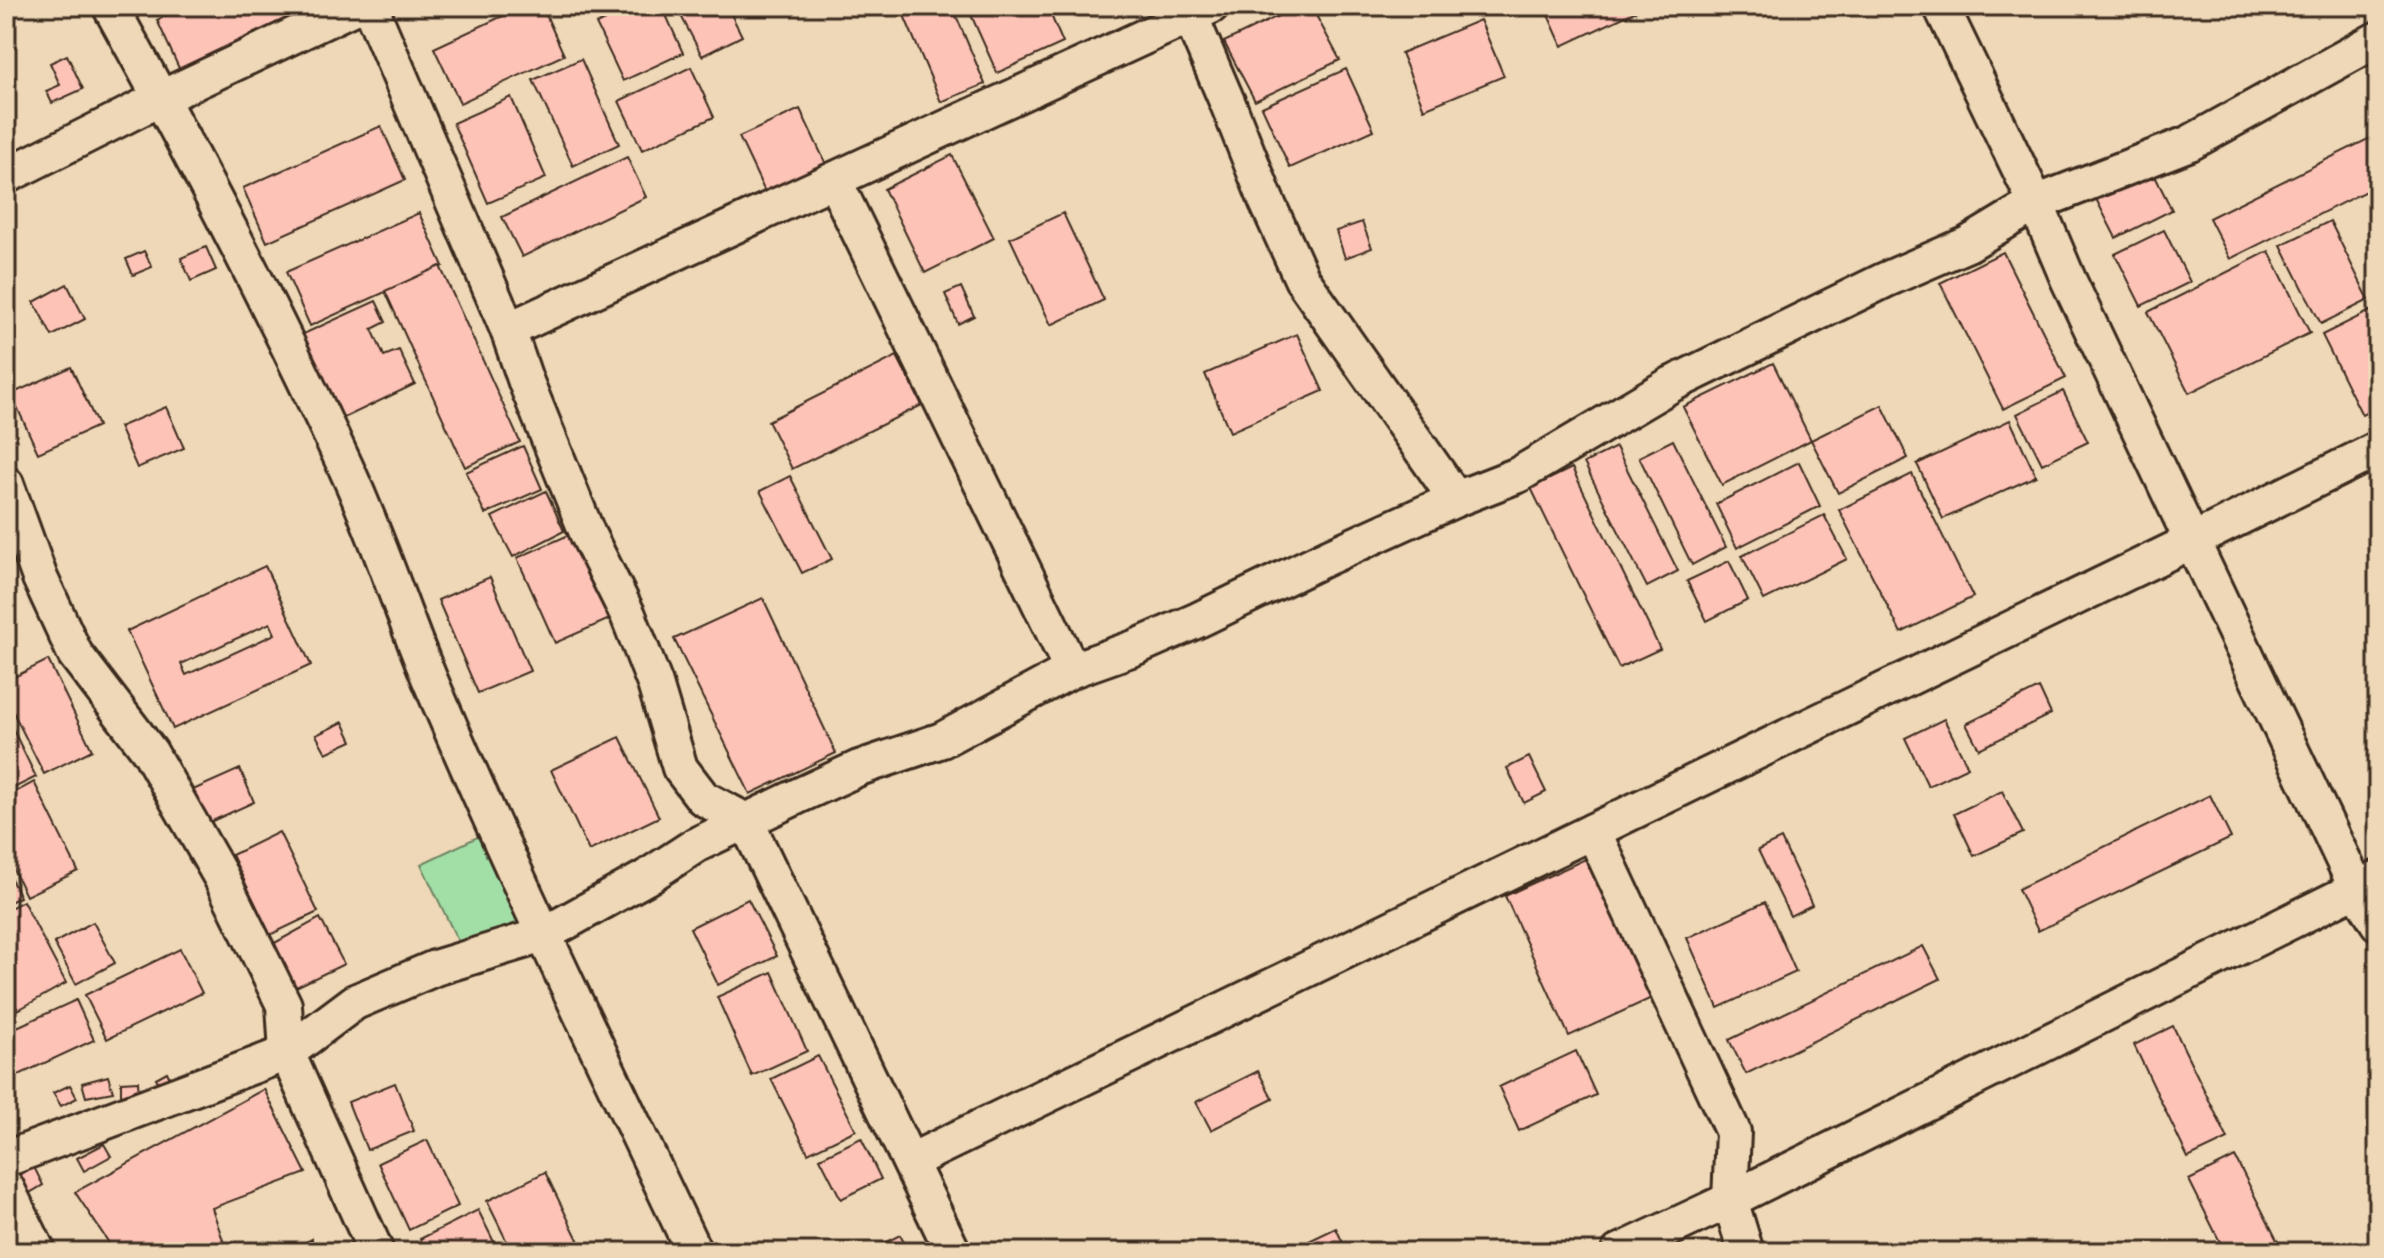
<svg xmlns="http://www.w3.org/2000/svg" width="2384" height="1258" font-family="'Patrick Hand',sans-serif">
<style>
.green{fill:#a2dfa7;stroke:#6e8462;stroke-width:2}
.building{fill:#fec3b7;stroke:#3b2a1e;stroke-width:2;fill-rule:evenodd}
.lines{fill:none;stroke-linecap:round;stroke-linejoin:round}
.minor-casing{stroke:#3b2a1e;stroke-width:40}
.minor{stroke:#eed8b7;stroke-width:34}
</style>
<rect width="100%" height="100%" fill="#eed8b7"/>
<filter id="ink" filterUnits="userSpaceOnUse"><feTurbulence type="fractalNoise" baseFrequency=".0125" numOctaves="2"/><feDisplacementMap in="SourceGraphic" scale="16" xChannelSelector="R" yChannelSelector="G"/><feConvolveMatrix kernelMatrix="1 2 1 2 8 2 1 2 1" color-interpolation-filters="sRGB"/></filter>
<g filter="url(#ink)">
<path class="green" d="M492 830 536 923 465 956 421 864Z"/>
<g class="building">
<path d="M188 6H319L182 75 157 20Z"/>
<path d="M524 6H542L564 55 460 103 434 48Z"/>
<path d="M634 6H662L683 53 623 81 596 24Z"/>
<path d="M676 6H727L742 36 702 56Z"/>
<path d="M900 6H952L985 84 941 102Z"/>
<path d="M967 6H1047L1063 43 997 73Z"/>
<path d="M1299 6H1311L1340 60 1255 101 1224 42Z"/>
<path d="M1544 6H1647L1562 46Z"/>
<path d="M1480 20 1504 76 1424 109 1401 53Z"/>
<path d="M67 55 83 89 52 103 46 91 60 85 50 63Z"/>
<path d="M581 59 619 144 573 166 533 80Z"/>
<path d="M691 67 714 117 642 150 619 101Z"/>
<path d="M1346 69 1374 130 1290 168 1262 107Z"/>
<path d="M511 97 546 178 488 203 453 123Z"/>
<path d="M800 109 826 164 765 192 739 137Z"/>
<path d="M381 126 405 180 267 242 243 188Z"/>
<path d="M2378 134V185L2230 259 2209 218Z"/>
<path d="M952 155 994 238 925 273 884 189Z"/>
<path d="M627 157 646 197 522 257 502 217Z"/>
<path d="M2152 170 2172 210 2116 238 2096 199Z"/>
<path d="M419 213 443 266 310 326 286 272Z"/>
<path d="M1063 213 1104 300 1051 325 1010 238Z"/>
<path d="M2330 221 2369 300 2321 324 2281 245Z"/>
<path d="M1362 222 1372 248 1345 258 1336 231Z"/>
<path d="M2164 230 2190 282 2141 306 2115 254Z"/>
<path d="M206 247 216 270 191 281 181 258Z"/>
<path d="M144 251 152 267 133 275 126 259Z"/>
<path d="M2269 251 2310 333 2189 393 2148 312Z"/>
<path d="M2003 252 2066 378 2003 409 1940 283Z"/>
<path d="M440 266 520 442 465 467 385 291Z"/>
<path d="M67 284 85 319 52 336 34 302Z"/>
<path d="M961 287 974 316 958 324 945 294Z"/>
<path d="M376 301 386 322 372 329 384 356 399 350 415 384 342 419 301 335Z"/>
<path d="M2378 307V407L2362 415 2322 335Z"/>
<path d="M1297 334 1323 391 1230 432 1205 374Z"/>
<path d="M897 356 922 405 792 469 768 421Z"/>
<path d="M1773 363 1811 440 1722 485 1683 407Z"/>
<path d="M71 367 98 426 38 453 11 394Z"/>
<path d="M2063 391 2088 442 2042 464 2017 414Z"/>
<path d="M1882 405 1908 458 1838 493 1811 440Z"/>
<path d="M166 407 184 448 137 468 119 427Z"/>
<path d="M2010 420 2036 476 1943 519 1917 464Z"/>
<path d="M1673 440 1726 547 1692 565 1639 457Z"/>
<path d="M523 446 542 489 485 514 466 472Z"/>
<path d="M1616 447 1678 571 1647 587 1584 463Z"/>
<path d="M1799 462 1820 506 1737 548 1716 504Z"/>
<path d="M1572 468 1660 649 1619 668 1531 488Z"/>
<path d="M1912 474 1973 597 1901 633 1839 510Z"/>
<path d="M790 476 832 559 802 573 760 491Z"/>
<path d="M546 491 564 531 513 557 492 517Z"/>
<path d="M1824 515 1847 559 1764 600 1742 556Z"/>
<path d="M573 533 612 618 555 643 517 558Z"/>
<path d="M1729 561 1748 600 1707 621 1687 581Z"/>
<path d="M265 566 311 665 173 729 127 631ZM270 623 275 634 186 675 181 664Z"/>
<path d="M490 577 530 671 478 693 438 600Z"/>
<path d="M763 598 836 753 750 794 674 639Z"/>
<path d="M48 660 92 750 44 774 6 698V681Z"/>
<path d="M2039 688 2051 714 1979 749 1966 724Z"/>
<path d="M6 715 36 777 6 792Z"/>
<path d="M1944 719 1968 767 1928 786 1905 738Z"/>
<path d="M343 722 352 741 326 753 316 735Z"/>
<path d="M620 737 659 817 589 851 551 770Z"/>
<path d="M1529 757 1546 792 1524 803 1507 768Z"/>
<path d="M240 769 254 802 208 823 193 790Z"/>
<path d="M34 782 78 871 26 896 6 855V797Z"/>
<path d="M2002 791 2023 833 1974 856 1954 814Z"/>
<path d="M2210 795 2231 838 2038 931 2018 889Z"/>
<path d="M279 832 318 912 270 935 232 855Z"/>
<path d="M1781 839 1812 905 1790 916 1758 850Z"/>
<path d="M1592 856 1656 996 1569 1036 1505 896Z"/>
<path d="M6 869 20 897 6 904Z"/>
<path d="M748 899 777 956 718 985 690 928Z"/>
<path d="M23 901 66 983 18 1010 6 988V910Z"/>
<path d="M1765 902 1796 972 1718 1008 1687 938Z"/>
<path d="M320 918 344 964 292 989 271 945Z"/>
<path d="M93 922 115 963 76 984 54 943Z"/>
<path d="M1923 946 1940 979 1746 1074 1729 1040Z"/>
<path d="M180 949 202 993 107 1039 85 995Z"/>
<path d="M772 972 807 1051 752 1076 717 997Z"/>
<path d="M76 1000 94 1040 6 1081V1032Z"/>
<path d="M2173 1026 2228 1139 2188 1158 2134 1045Z"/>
<path d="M1576 1051 1596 1095 1519 1131 1499 1087Z"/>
<path d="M818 1056 856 1130 808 1153 771 1079Z"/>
<path d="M1258 1071 1273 1099 1211 1130 1196 1102Z"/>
<path d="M167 1072 177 1093 166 1098 156 1078Z"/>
<path d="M108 1076 113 1092 86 1097 82 1083Z"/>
<path d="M138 1081 139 1097H121V1082Z"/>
<path d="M395 1083 414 1131 367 1150 348 1102Z"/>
<path d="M70 1085 77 1098 61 1106 53 1093Z"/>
<path d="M264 1089 306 1173 212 1208 227 1252H115L75 1192Z"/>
<path d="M861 1138 881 1179 841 1199 820 1158Z"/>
<path d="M427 1140 458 1206 409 1230 378 1163Z"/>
<path d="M104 1144 111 1156 84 1171 77 1158Z"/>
<path d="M2235 1157 2283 1252H2225L2189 1180Z"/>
<path d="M31 1161 43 1185 26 1195 14 1170Z"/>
<path d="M545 1172 584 1252H512L487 1201Z"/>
<path d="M478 1210 499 1252H426L420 1239Z"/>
<path d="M1336 1228 1347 1252H1286Z"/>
<path d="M900 1235 909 1252H866Z"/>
<path d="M312 1239V1252H287Z"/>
</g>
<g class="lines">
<defs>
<g id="minor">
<path d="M110 6C194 157 274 311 346 468 378 537 401 610 430 680 512 873 604 1062 694 1252"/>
<path d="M370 6 508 330 526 382 588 535 628 615 655 684 680 768 703 798 746 821 953 1252"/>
<path d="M1186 6 1228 104 1266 200 1302 279 1456 499"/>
<path d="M1941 6 2036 203 2068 279 2357 889 2378 923"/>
<path d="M6 176 161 98 356 6"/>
<path d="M834 180 1072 670"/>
<path d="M508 330 1211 6"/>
<path d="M6 484 40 578 75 654 150 752 221 877 284 1005 287 1053 376 1252"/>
<path d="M1593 831 1733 1132 1730 1200 1746 1252"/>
<path d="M6 1159 287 1053 355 1002 435 968 543 935 647 877 696 845 798 796 859 768 942 740 1072 670 1134 648 1198 620 1328 557 1456 499 1518 475 1672 384 1885 280 1968 244 2036 203 2190 143 2378 39"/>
<path d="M911 1161 2192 541 2378 449"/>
<path d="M6 1187 38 1252"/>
<path d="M1619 1252 1730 1200 2378 878"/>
</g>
</defs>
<use href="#minor" class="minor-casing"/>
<use href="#minor" class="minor"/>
</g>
</g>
<rect width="2384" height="1258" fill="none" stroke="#eed8b7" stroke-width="32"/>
<rect x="16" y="16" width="2352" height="1226" fill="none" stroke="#3b2a1e" stroke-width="3" filter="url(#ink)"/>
</svg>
